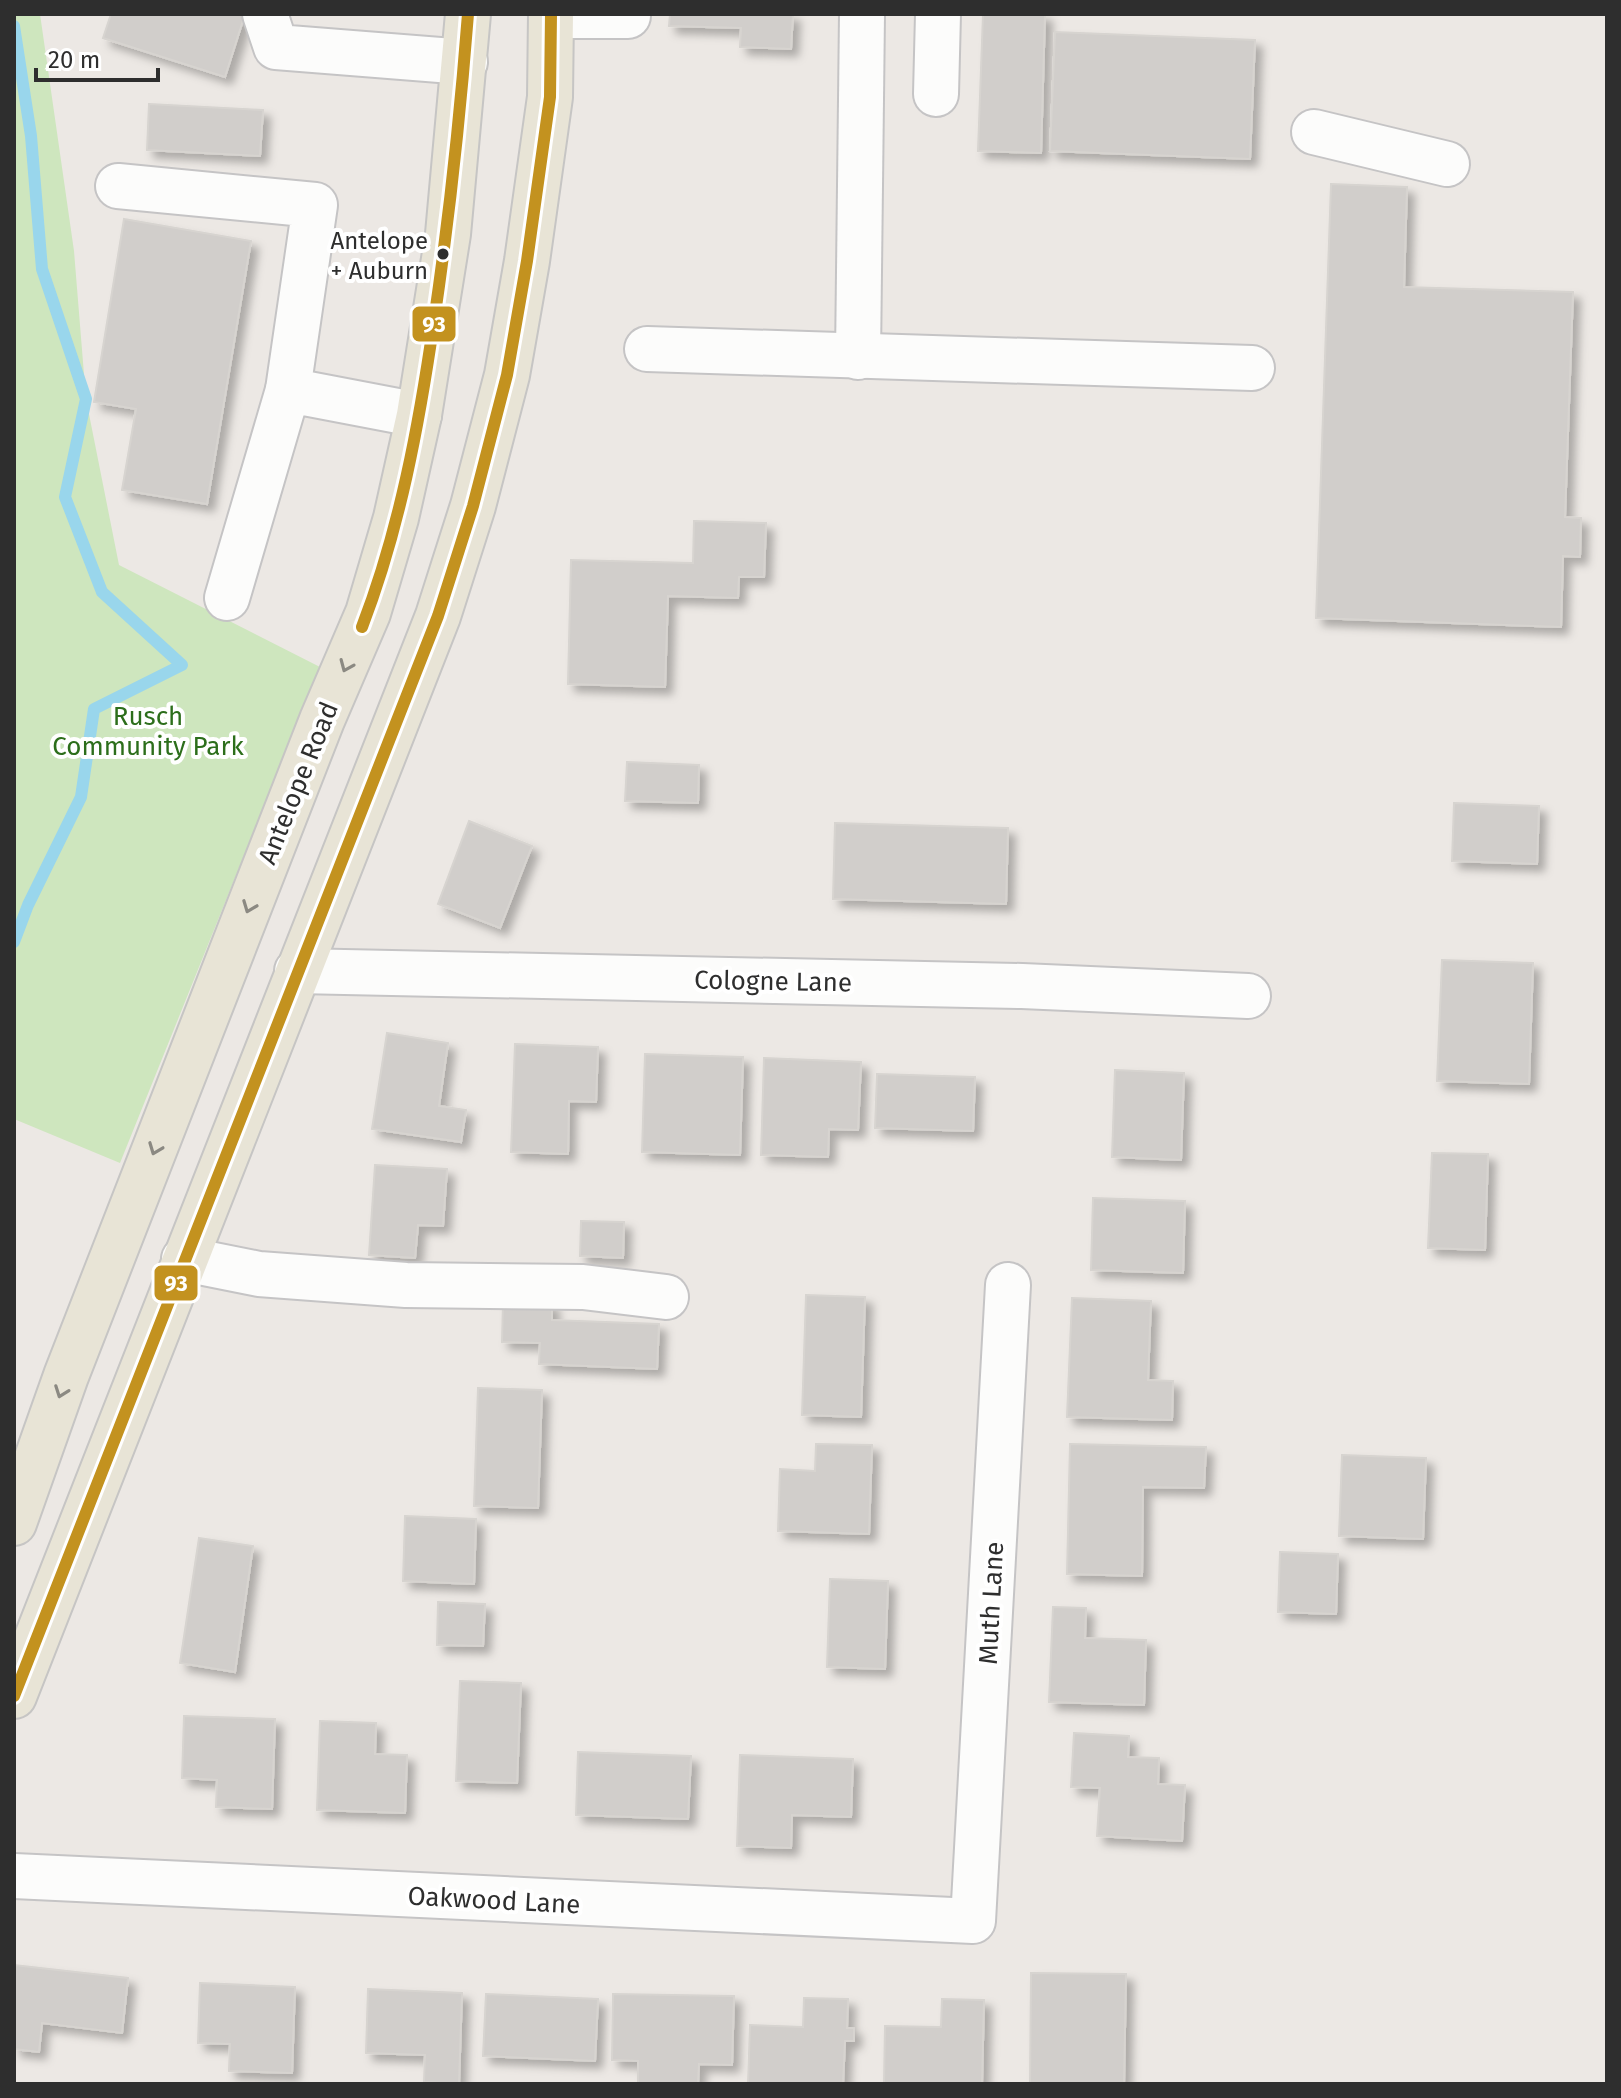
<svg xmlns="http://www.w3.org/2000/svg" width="1621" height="2098" font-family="'Fira Sans',sans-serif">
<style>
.green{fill:#cee6be}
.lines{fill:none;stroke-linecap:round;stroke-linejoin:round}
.stream{stroke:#99d6ec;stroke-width:12}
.building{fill:#d1cecb;stroke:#d7d4d0;stroke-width:2;filter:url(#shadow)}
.minor-casing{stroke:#c5c4c5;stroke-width:48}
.major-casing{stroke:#c6c5c4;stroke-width:48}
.minor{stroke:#fcfcfb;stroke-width:44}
.major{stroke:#e8e4d6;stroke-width:44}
.bus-1-casing{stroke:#fff;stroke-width:18}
.bus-1{stroke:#c3921f;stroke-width:12}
.oneway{stroke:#8b8982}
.bus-dot{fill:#2e2e2e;stroke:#fff;stroke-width:3}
.labels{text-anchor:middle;stroke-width:8;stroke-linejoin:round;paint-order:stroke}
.bus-label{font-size:24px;fill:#2e2e2e;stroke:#fff;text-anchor:end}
.park-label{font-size:26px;fill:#2c6e1b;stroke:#fff}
.street-label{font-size:26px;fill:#2e2e2e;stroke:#fff}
.line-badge{stroke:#fff;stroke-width:3}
.badge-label{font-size:22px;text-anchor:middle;font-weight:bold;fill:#fff}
</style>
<defs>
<filter id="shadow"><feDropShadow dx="7" dy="7" stdDeviation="4" flood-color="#0004"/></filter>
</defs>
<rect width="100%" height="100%" fill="#ece8e4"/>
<path class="green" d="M14 14H40L74 251 86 399 119 565 320 667 120 1163 14 1119Z"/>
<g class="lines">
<path class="stream" d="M14 26 31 136 42 269 86 399 65 497 102 592 182 665 94 709 81 797 28 905 14 942"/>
</g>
<g class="building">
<path d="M111 14H245L225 77 103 38Z"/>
<path d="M670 14H793L791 49 740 47 741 28 669 26Z"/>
<path d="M983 14H1045L1041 153 978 151Z"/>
<path d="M1055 32 1255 40 1250 159 1050 151Z"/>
<path d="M149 104 263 110 260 156 147 150Z"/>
<path d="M1331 184 1407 187 1404 287 1573 292 1565 517 1581 518 1580 557 1563 556 1561 627 1316 618Z"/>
<path d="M124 219 251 241 207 504 122 490 136 409 94 402Z"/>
<path d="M694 521 766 523 764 577H739L738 598 668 596 665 687 568 684 571 560 693 563Z"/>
<path d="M627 762 699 765 698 803 625 801Z"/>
<path d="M1454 803 1539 806 1537 864 1452 861Z"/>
<path d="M469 821 532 846 500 928 438 904Z"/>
<path d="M835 823 1008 828 1006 904 833 899Z"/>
<path d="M1442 960 1533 963 1529 1084 1437 1081Z"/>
<path d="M387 1033 448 1043 439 1106 466 1110 461 1142 372 1129Z"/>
<path d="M515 1044 598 1047 596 1102 569 1101 568 1154 511 1152Z"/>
<path d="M645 1054 743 1057 740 1155 642 1152Z"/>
<path d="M764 1058 861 1062 858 1130 829 1129 828 1157 761 1155Z"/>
<path d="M1115 1070 1184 1073 1181 1160 1112 1157Z"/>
<path d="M877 1074 975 1077 973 1131 875 1128Z"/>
<path d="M1432 1153 1488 1154 1485 1250 1428 1248Z"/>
<path d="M375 1165 447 1169 443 1226 418 1225 415 1258 369 1255Z"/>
<path d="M1093 1198 1185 1201 1183 1273 1091 1270Z"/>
<path d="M581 1221 624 1222 623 1258 580 1256Z"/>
<path d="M806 1295 865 1297 861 1417 802 1415Z"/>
<path d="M1072 1298 1151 1301 1148 1380 1173 1381 1172 1420 1067 1417Z"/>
<path d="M503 1301 552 1303V1320L659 1324 657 1369 539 1364 540 1343 502 1342Z"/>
<path d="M478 1388 542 1390 538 1508 474 1506Z"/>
<path d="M816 1444 872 1445 869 1534 778 1531 780 1469 815 1471Z"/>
<path d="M1070 1444 1206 1447 1204 1488 1143 1487 1142 1576 1067 1574Z"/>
<path d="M1342 1455 1426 1458 1423 1539 1339 1536Z"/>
<path d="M405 1516 476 1519 474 1584 403 1581Z"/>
<path d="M199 1538 253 1546 235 1672 180 1663Z"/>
<path d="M1280 1552 1338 1554 1336 1614 1278 1612Z"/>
<path d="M830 1579 888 1581 885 1669 827 1667Z"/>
<path d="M438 1602 485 1604 483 1646 437 1645Z"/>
<path d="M1053 1607 1086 1608 1085 1638 1146 1640 1144 1705 1049 1702Z"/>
<path d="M460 1681 521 1683 517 1783 456 1781Z"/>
<path d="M184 1716 275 1719 272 1809 216 1807 217 1780 182 1778Z"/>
<path d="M320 1721 376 1723 375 1754 407 1755 405 1813 317 1810Z"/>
<path d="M1074 1733 1129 1736 1128 1757 1159 1758 1158 1784 1185 1785 1182 1841 1097 1836 1100 1788 1071 1787Z"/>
<path d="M578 1752 691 1756 688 1819 576 1815Z"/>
<path d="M740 1755 853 1759 851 1817 792 1815 791 1848 737 1846Z"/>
<path d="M14 1965 128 1978 122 2033 42 2023 39 2052 14 2049Z"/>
<path d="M1031 1973 1126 1974 1124 2084H1030Z"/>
<path d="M200 1983 295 1987 292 2073 229 2071 230 2044 198 2043Z"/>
<path d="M368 1989 462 1993 459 2084 424 2082 425 2055 366 2053Z"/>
<path d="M486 1994 598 1999 595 2061 483 2056Z"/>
<path d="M613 1994 734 1996 732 2065 699 2064 698 2084H638V2061L612 2060Z"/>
<path d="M804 1998 848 1999 847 2028H854V2041H845L843 2084H748L750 2025 803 2027Z"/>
<path d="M942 1999 984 2000 982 2084H884L885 2026 941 2027Z"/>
</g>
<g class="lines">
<defs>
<g id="minor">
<path d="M265 14 276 47 465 62"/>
<path d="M551 16H628V14"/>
<path d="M936 94 938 14"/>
<path d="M1314 132 1447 164"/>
<path d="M118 186 315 205 288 390"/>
<path d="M647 349 1252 368"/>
<path d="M858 357 862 14"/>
<path d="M227 598 288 390 419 415"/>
<path d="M297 971 1022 986 1248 996"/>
<path d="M184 1259 259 1274 406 1285 583 1287 666 1297"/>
<path d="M14 1876 973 1921 1008 1285"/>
</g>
<g id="major">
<path d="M14 1523 66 1376 322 720 368 613 396 518 419 415 448 234 468 14"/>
<path d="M14 1696 438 616 473 506 507 375 527 261 550 97 551 14"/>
</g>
</defs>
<use href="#minor" class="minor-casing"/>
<use href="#major" class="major-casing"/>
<use href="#minor" class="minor"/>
<use href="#major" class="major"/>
<defs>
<g id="bus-1">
<path d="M362 627C400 528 419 425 434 321 449 219 460 117 468 14"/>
<path d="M14 1696 438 616 473 506 507 375 527 261 550 97 551 14"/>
</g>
</defs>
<use href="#bus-1" class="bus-1-casing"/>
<use href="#bus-1" class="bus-1"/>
</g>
<defs><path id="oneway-chevron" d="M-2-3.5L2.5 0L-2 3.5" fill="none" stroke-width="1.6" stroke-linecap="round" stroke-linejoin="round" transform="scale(2)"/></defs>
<g class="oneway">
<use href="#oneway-chevron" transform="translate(346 666) rotate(113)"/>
<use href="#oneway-chevron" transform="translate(249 907) rotate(111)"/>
<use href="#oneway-chevron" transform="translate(155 1149) rotate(111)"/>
<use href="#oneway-chevron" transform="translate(61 1392) rotate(110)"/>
</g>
<circle class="bus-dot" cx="443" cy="254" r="7"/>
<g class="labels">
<g class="bus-label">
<text x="428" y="249">Antelope<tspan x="428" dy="30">+ Auburn</tspan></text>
</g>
<g class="park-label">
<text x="148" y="725">Rusch<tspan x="148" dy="30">Community Park</tspan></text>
</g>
<g class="street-label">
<text transform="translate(298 783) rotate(-68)" y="9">Antelope Road</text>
<text transform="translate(773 981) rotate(1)" y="9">Cologne Lane</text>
<text transform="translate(991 1603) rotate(-87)" y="9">Muth Lane</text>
<text transform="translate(494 1900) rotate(3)" y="9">Oakwood Lane</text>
</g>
</g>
<g class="line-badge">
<rect x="411" y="305" width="46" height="38" rx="8" fill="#c3921f"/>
<rect x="153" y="1264" width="46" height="38" rx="8" fill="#c3921f"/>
</g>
<g class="badge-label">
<text x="434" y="332">93</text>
<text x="176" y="1291">93</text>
</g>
<rect width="1621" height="2098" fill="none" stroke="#2e2e2e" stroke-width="32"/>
<path d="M36 68v12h122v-12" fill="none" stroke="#2e2e2e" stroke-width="4"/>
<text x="48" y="68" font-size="24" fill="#2e2e2e" stroke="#ffffff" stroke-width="6" paint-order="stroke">20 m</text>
</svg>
